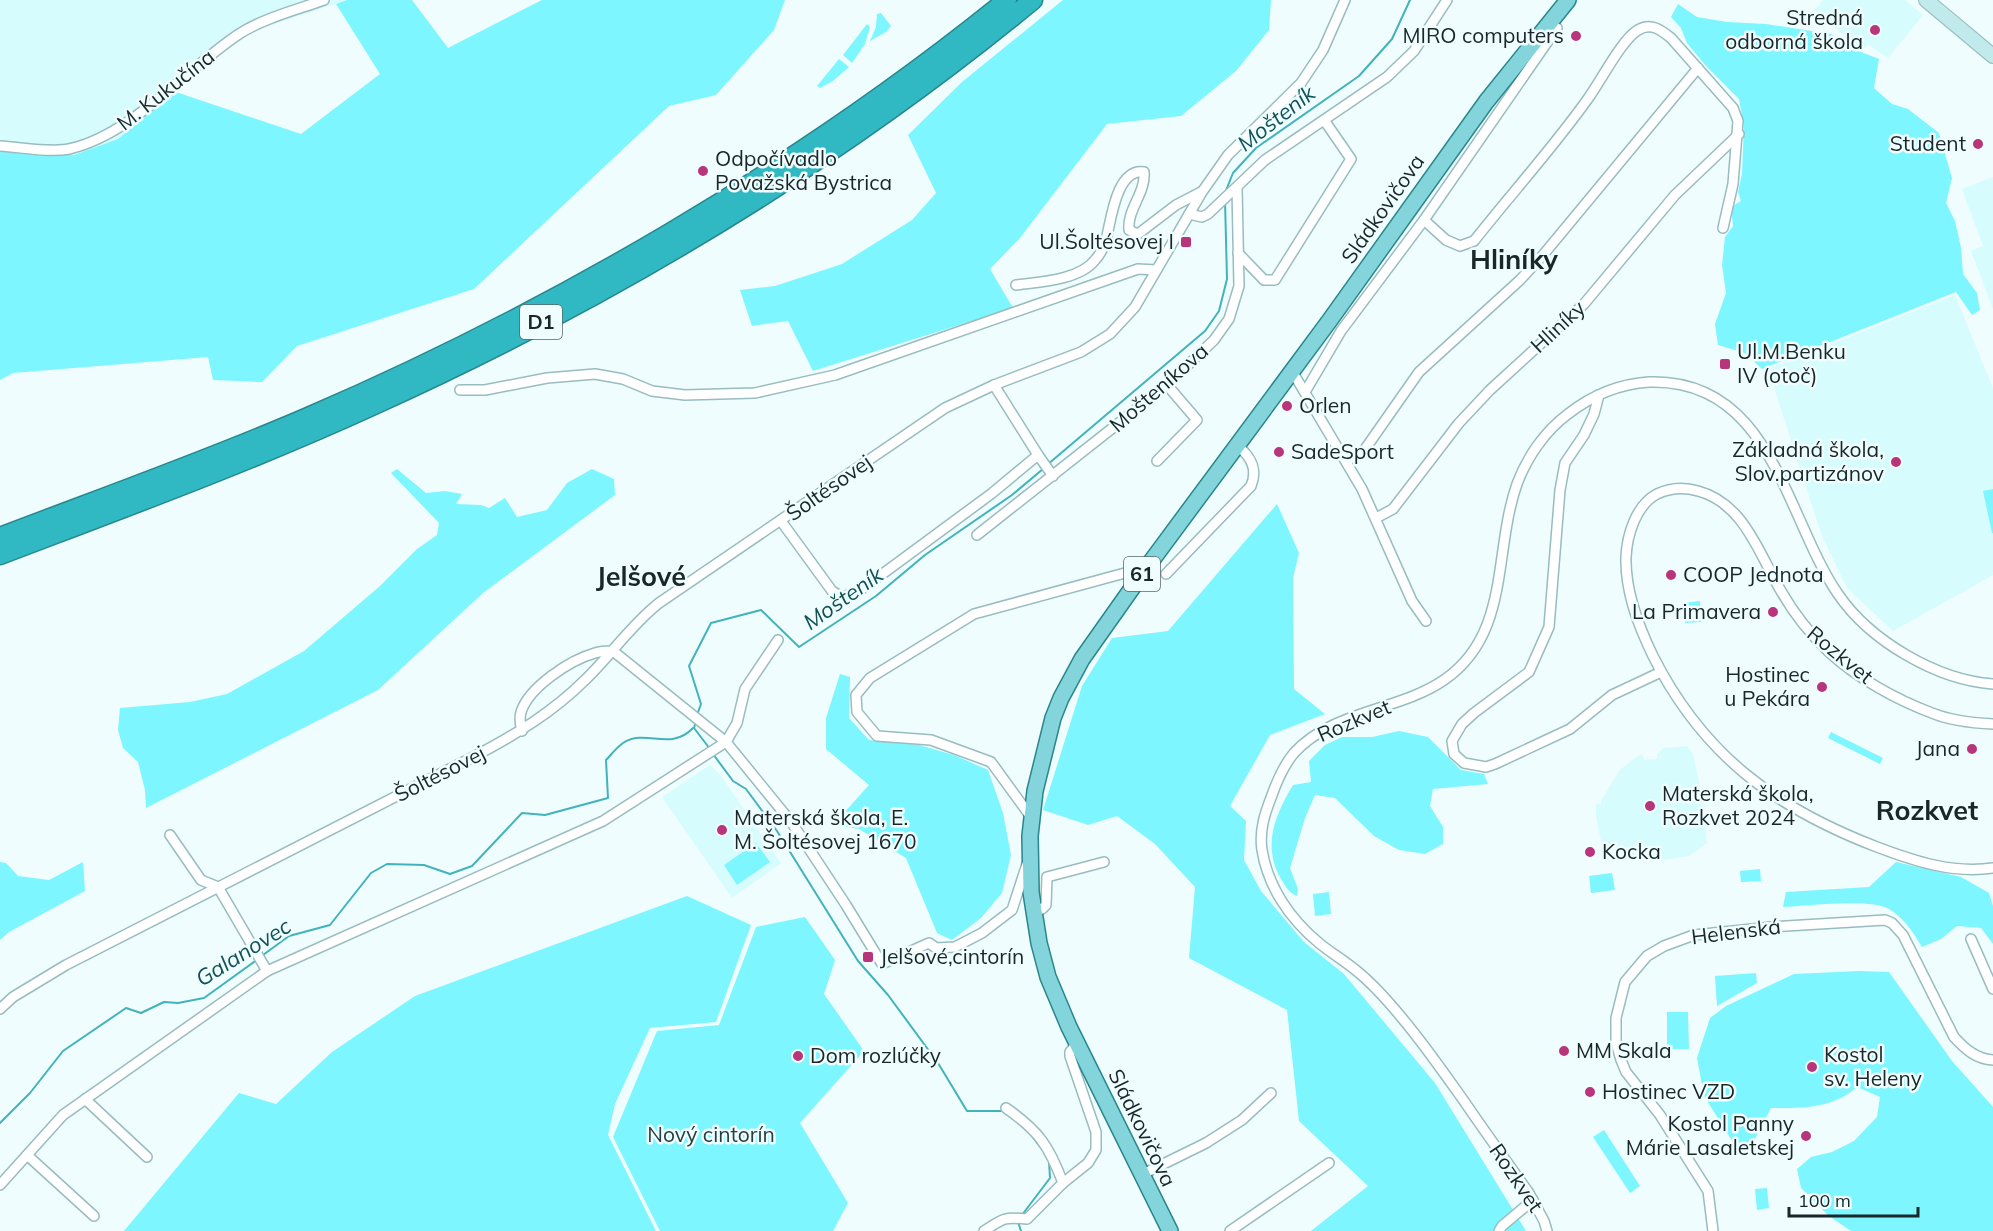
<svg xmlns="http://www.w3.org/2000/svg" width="1993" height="1231" font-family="Mulish,sans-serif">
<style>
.built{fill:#d6fcfe}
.green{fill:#7df6ff}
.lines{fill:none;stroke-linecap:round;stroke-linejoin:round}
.stream{stroke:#42b3bb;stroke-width:2}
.minor-casing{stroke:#98bcbf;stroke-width:12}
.secondary-casing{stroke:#98bcbf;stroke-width:16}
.primary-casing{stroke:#28868d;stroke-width:18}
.motorway-casing{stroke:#28868d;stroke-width:21}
.minor{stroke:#fff;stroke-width:9}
.secondary{stroke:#c1eaed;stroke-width:14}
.primary{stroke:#83d5db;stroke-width:15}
.motorway{stroke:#30b9c3;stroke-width:18}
.poi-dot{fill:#b8357b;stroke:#effdfe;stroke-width:2}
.labels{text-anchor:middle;stroke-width:5;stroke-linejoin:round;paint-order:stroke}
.shield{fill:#effdfe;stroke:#596768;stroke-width:1.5}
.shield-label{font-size:20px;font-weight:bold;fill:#192728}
.poi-label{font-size:21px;fill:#192728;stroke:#effdfe;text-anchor:start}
.street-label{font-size:21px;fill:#192728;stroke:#effdfe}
.park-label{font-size:21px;fill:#253e40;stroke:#effdfe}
.water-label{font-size:22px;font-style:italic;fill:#105256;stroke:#effdfe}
.district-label{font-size:27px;font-weight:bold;fill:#192728;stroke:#effdfe}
</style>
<rect width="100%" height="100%" fill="#effdfe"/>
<g class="built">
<path d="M0 0H347L247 33 215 57 176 92 118 139 74 155 0 152Z"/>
<path d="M1823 0H1905L1923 15 1888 58 1869 45 1862 49 1814 11Z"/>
<path d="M1993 177V309L1971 251 1983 246 1962 189Z"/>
<path d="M1955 295 1993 388V575L1893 631 1847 588 1822 536 1768 369Z"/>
<path d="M1687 746 1693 754 1701 791 1707 843 1689 856 1651 862 1601 841 1596 817V804H1601V801L1619 771 1632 760 1642 754 1644 760 1657 759V755L1663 748Z"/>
<path d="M710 765 721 776 781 863 732 898 662 797Z"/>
</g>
<g class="green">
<path d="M347 0H412L448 48 542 0H785L774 30 716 95 669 106 474 289 297 346 262 382 213 380 208 357 13 373 0 380V152L74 155 118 139 176 92 301 134 380 74 336 4Z"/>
<path d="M1063 0H1271L1269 30 1236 71 1181 116 1107 124 1020 238 990 269 1013 308 813 371 788 321 752 326 740 290 775 286 842 264 912 220 936 193 908 135 962 82Z"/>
<path d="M1678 4 1697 17 1727 22 1766 24 1831 34 1856 50 1879 59 1874 88 1892 104 1908 109 1939 133 1952 178 1946 203 1955 221 1961 248 1963 274 1977 293 1980 310 1972 315 1956 292 1762 369 1745 353 1718 345 1715 324 1726 293 1722 265 1725 237 1733 226 1731 207 1741 201 1738 192 1742 174 1744 126 1739 99 1706 66 1687 43 1681 28 1671 17Z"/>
<path d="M881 13 891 26 886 32 870 41 876 27 877 14Z"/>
<path d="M867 24 870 27 865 44 852 63 843 55Z"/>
<path d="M839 59 849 67 833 81 820 88 817 86Z"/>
<path d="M397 469 426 493 445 491 462 494 456 504 481 505 489 508 505 498 517 517 547 510 567 483 592 469 614 479 615 495 483 593 378 690 146 808 145 790 138 762 123 748 118 730 120 708 190 702 227 694 304 651 380 586 417 549 437 535 439 523 391 473Z"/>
<path d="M1993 489V533H1992L1983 491Z"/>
<path d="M1277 504 1299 553 1293 578 1294 689 1325 714 1270 735 1230 806 1246 821 1244 860 1261 891 1304 942 1344 974 1435 1083 1526 1231H1311L1368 1186 1299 1121 1287 1010 1189 958 1195 887 1155 844 1117 816 1088 825 1043 810 1082 686 1112 638 1168 631Z"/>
<path d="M1700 601 1701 622 1685 623 1683 603Z"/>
<path d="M840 674 850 677 849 718 869 740 919 745 954 755 988 770 1003 813 1011 855 1002 893 981 918 952 940 937 933 906 858 859 829 833 825 869 785 826 749V718Z"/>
<path d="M1399 731 1428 737 1461 770 1484 774 1488 784 1433 789 1430 806 1443 827V844L1425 854 1399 850 1374 836 1335 798 1315 795 1305 818 1290 868 1298 889 1297 896C1288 892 1286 887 1281 879 1262 846 1275 815 1293 785L1311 782 1309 761 1325 745 1342 737H1372Z"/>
<path d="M1831 732 1883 758 1880 764 1828 738Z"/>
<path d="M756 843 770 862 737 885 724 865Z"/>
<path d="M0 862 6 863 18 876 49 880 83 862 85 891 9 932 0 940Z"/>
<path d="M1896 862 1961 877 1989 893 1993 906V944L1981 928 1957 926 1941 939 1922 947C1913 932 1904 918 1889 909 1870 898 1807 906 1783 907L1786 892 1869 887Z"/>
<path d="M1760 869 1761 881 1741 882 1740 871Z"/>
<path d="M1612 873 1615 890 1591 893 1589 876Z"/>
<path d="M1329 892 1331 914 1315 916 1313 894Z"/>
<path d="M687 896 751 925 716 1022 650 1028 615 1104 608 1135 656 1231H124L239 1093 276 1104 332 1052 415 996Z"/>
<path d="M805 917 835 960 824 994 864 1051 800 1123 848 1203 833 1231H660L613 1137 657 1031 719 1025 756 927Z"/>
<path d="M1859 971 1889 972 1952 1061 1993 1107V1231H1851L1829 1216 1801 1188 1797 1169 1811 1157 1832 1152 1854 1141 1877 1117 1880 1097 1857 1087C1832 1109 1802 1108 1771 1108L1754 1141 1739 1152 1704 1096 1697 1058 1710 1018 1726 1006 1794 974Z"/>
<path d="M1756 973 1757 983 1717 1006 1715 976Z"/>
<path d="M1667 1012H1688L1689 1049H1667Z"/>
<path d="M1604 1130 1640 1186 1630 1193 1593 1137Z"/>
<path d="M1767 1188 1769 1208 1757 1210 1755 1189Z"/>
</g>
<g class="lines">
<g class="stream">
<path d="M1225 193 1233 173 1256 148 1359 76 1392 39 1410 0"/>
<path d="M1047 465 1205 331 1219 311 1227 279 1225 201"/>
<path d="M697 715 701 704 689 666 711 623 761 610 799 647 876 596 925 555 1012 495 1043 469"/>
<path d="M696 721 694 728 710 749"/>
<path d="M713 754 733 781 746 789 777 831 858 961 888 995 938 1063 967 1111H1003"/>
<path d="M263 955 289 936 330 925 371 873 387 864 424 865 450 874 472 866 522 813 545 815 608 798 606 760C611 755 616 748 623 743 646 728 670 752 693 728"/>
<path d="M1008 1115 1020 1124"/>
<path d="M0 1123 30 1093 63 1051 126 1008 141 1013 164 1002 178 1003 204 998 258 959"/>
<path d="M1029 1132 1047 1156"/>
<path d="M1022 1215 1050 1178 1049 1161"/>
<path d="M1018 1222 1021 1231"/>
</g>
<defs>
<g id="minor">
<path d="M0 146C20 147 49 153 69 149 132 135 186 69 239 34 264 18 296 10 324 0"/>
<path d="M1189 214 1202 217 1208 214 1265 160 1387 77 1414 51 1447 0"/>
<path d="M1424 220 1446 240 1460 246 1474 241C1511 194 1552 149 1587 100 1600 83 1621 40 1638 30 1651 22 1661 30 1671 38L1733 108 1738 121 1733 184 1723 228"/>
<path d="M1238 253 1264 280H1275L1351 159 1324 120"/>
<path d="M1016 285C1039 282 1080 280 1095 260 1100 255 1104 246 1106 240 1111 221 1116 168 1144 172 1146 193 1127 209 1129 230L1138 234 1176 205 1201 192"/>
<path d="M1292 371 1362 489 1412 601 1426 621"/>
<path d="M460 390H485L547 378 595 374 623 379 652 391 685 395 755 393 835 375 1138 269 1156 270"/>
<path d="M1305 392 1341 331 1424 220 1557 28"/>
<path d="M1599 395 1594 414 1584 435 1565 463 1560 490 1549 627 1529 672 1474 713 1462 724 1452 741 1454 754 1464 763 1486 767 1495 764 1570 729 1612 695 1661 672"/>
<path d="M1038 455 1053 476"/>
<path d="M1157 461 1197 420 1167 385"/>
<path d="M1346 461 1363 452 1419 372 1520 280 1543 255 1698 68"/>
<path d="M1376 518 1393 509 1459 423 1490 390 1584 304 1675 195 1739 134"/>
<path d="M781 521 832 591 842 597 858 592 991 494 1038 455 994 385"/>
<path d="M977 535 1167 385 1214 340 1229 319 1239 286 1237 187"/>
<path d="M1166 574 1251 486C1258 469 1251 457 1238 446"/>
<path d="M1993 724C1973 723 1951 721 1932 713 1897 700 1857 678 1829 652 1810 634 1794 614 1781 591 1759 554 1744 503 1698 491 1684 487 1670 488 1657 494 1636 505 1627 535 1626 557 1625 591 1638 625 1653 656 1703 755 1775 808 1877 847 1914 861 1953 874 1993 868"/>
<path d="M522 731C520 724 519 719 521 712 529 687 570 660 595 653 601 651 607 651 613 651L726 742 792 823 846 905 882 964 929 943 936 948 955 947 982 933 1012 910 1028 861"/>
<path d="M1031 817 991 762 931 740 877 736 857 712 856 695 870 678 974 614 1147 567"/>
<path d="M170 835 201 880 218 887 267 971"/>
<path d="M1033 911 1042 909 1046 905 1047 877 1104 862"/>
<path d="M1971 939 1993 989"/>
<path d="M0 1009 13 997 66 965 475 756C515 735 553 712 585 680 611 655 631 625 659 603L945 408 994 385 1081 352 1110 334 1135 307 1202 192 1228 155 1301 83 1323 50 1345 0"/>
<path d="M85 1099 147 1157"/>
<path d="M1006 1108C1039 1131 1049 1146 1063 1183"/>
<path d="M27 1155 94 1216"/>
<path d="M1141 1175 1206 1143 1242 1120 1271 1093"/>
<path d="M0 1185 63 1115 267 971 603 821 726 742 737 723 745 689 778 640"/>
<path d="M984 1231C1004 1218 1003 1217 1027 1219L1063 1183 1088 1163 1096 1150V1132L1070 1056V1052L1077 1043"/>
<path d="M1230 1231 1329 1163"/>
<path d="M1499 1231 1502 1226 1533 1200"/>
<path d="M1547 1231 1544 1221 1529 1193C1507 1162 1485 1132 1464 1101 1444 1073 1424 1044 1402 1018 1388 1001 1374 985 1358 972 1345 961 1331 953 1319 943 1290 919 1268 887 1262 850 1259 830 1265 813 1272 795 1277 781 1284 765 1294 753 1333 710 1399 711 1444 680 1511 634 1493 552 1517 484 1527 457 1545 431 1568 414 1591 396 1619 384 1649 382 1772 378 1785 517 1838 594 1870 641 1937 680 1993 684"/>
<path d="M1713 1231 1708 1191 1660 1115 1626 1072 1621 1060 1616 1043V1018L1625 982 1647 956 1664 946 1694 935 1771 927 1885 920 1892 923 1903 935 1954 1037C1965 1049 1976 1059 1993 1060"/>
</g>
<path id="secondary" d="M1926 0 1993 56"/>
<path id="primary" d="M1170 1231 1069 1027 1048 977 1039 943 1031 892 1030 836 1035 791 1053 718 1061 698 1082 659 1147 567 1330 320 1486 102 1568 0"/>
<g id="motorway">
<path d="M0 537C102 498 206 461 306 418 552 312 800 168 1007 0"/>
<path d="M0 555C126 507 252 461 374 405 608 299 834 164 1033 0"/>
</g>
</defs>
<use href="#minor" class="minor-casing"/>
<use href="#secondary" class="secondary-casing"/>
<use href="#primary" class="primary-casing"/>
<use href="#motorway" class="motorway-casing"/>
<use href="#minor" class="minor"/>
<use href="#secondary" class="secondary"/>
<use href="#primary" class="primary"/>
<use href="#motorway" class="motorway"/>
</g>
<g class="poi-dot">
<circle cx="1875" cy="30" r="6"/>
<circle cx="1576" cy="36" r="6"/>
<circle cx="1978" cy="144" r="6"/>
<circle cx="703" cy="171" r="6"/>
<rect x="1180" y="236" width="12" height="12" rx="3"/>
<rect x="1719" y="358" width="12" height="12" rx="3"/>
<circle cx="1287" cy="406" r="6"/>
<circle cx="1279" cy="452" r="6"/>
<circle cx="1896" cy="462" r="6"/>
<circle cx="1671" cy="575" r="6"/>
<circle cx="1773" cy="612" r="6"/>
<circle cx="1822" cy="687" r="6"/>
<circle cx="1972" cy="749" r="6"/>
<circle cx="1650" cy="806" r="6"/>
<circle cx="722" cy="830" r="6"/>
<circle cx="1590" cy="852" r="6"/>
<rect x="862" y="951" width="12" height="12" rx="3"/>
<circle cx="1564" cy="1051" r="6"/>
<circle cx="798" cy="1056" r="6"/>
<circle cx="1812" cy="1067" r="6"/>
<circle cx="1590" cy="1092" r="6"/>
<circle cx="1806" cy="1136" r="6"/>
</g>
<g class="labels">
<g class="shield">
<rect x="520" y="305" width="42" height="34" rx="4.5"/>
<rect x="1124" y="557" width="36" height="34" rx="4.5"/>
</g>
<g class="shield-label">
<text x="541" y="329">D1</text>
<text x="1142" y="581">61</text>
</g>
<g class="poi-label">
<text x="1863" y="25" text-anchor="end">Stredná<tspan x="1863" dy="24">odborná škola</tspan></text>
<text x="1564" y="43" text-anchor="end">MIRO computers</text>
<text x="1966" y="151" text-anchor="end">Student</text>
<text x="715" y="166">Odpočívadlo<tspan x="715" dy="24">Považská Bystrica</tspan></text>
<text x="1174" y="249" text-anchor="end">Ul.Šoltésovej I</text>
<text x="1737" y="359">Ul.M.Benku<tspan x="1737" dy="24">IV (otoč)</tspan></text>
<text x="1299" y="413">Orlen</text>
<text x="1884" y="457" text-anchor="end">Základná škola,<tspan x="1884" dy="24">Slov.partizánov</tspan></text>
<text x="1291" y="459">SadeSport</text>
<text x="1683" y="582">COOP Jednota</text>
<text x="1761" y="619" text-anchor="end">La Primavera</text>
<text x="1810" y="682" text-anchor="end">Hostinec<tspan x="1810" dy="24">u Pekára</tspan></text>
<text x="1960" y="756" text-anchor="end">Jana</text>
<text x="1662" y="801">Materská škola,<tspan x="1662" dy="24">Rozkvet 2024</tspan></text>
<text x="734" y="825">Materská škola, E.<tspan x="734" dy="24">M. Šoltésovej 1670</tspan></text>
<text x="1602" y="859">Kocka</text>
<text x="880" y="964">Jelšové,cintorín</text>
<text x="1576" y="1058">MM Skala</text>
<text x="1824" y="1062">Kostol<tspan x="1824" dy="24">sv. Heleny</tspan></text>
<text x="810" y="1063">Dom rozlúčky</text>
<text x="1602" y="1099">Hostinec VZD</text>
<text x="1794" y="1131" text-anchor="end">Kostol Panny<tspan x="1794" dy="24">Márie Lasaletskej</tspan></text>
</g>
<g class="street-label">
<text transform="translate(166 90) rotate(-38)" y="7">M. Kukučína</text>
<text transform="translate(1383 209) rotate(-55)" y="7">Sládkovičova</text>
<text transform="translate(1558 327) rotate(-43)" y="7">Hliníky</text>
<text transform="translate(1159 388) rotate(-41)" y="7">Mošteníkova</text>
<text transform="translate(829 488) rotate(-35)" y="7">Šoltésovej</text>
<text transform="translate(1840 655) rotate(39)" y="7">Rozkvet</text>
<text transform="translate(1354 721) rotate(-23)" y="7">Rozkvet</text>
<text transform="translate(440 774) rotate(-27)" y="7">Šoltésovej</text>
<text transform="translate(1736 932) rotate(-7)" y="7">Helenská</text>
<text transform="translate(1142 1128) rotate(64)" y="7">Sládkovičova</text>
<text transform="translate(1516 1178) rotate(56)" y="7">Rozkvet</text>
</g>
<g class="park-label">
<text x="711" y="1142">Nový cintorín</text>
</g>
<g class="water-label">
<text transform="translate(1276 118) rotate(-38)" y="8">Mošteník</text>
<text transform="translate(843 598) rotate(-35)" y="8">Mošteník</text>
<text transform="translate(243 952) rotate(-32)" y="8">Galanovec</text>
</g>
<g class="district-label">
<text x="1514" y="269">Hliníky</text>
<text x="641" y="586">Jelšové</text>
<text x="1927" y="820">Rozkvet</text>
</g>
</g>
<path d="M1789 1207v9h129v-9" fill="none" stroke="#192728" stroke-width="3"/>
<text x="1798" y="1207" font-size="18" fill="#192728" stroke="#effdfe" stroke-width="4.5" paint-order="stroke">100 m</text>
</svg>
